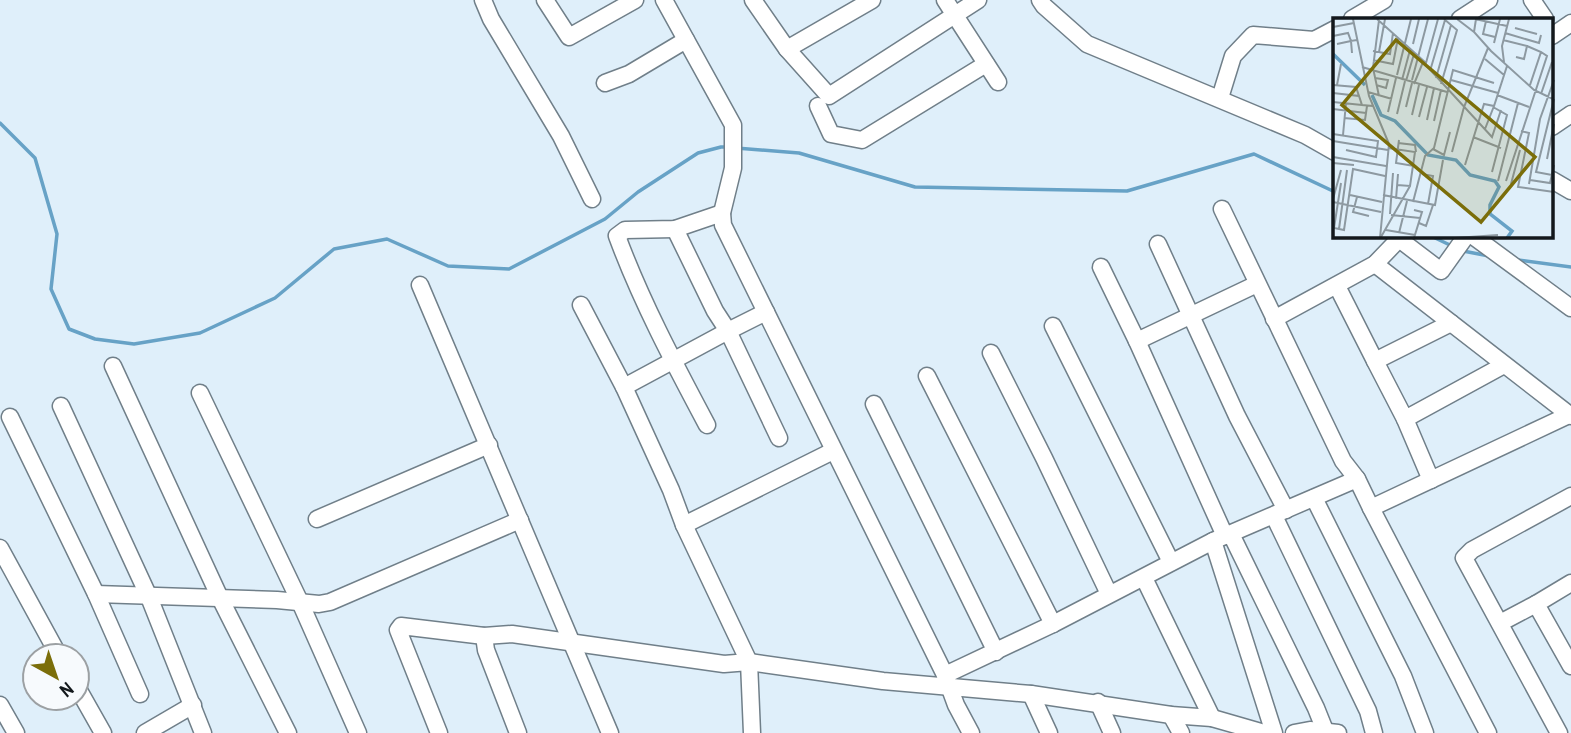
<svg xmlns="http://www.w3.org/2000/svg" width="1571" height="733" font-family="'Archivo Narrow',sans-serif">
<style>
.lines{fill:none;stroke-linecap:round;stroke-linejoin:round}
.stream{stroke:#67a2c6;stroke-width:3.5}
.street-casing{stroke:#707f89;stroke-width:19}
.street{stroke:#fff;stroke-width:16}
.inset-river{fill:none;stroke:#67a2c6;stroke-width:3.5}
.inset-road{fill:none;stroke:#8d99a1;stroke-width:2}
.view{fill:#7b6e0a;fill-opacity:0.15;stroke:#7b6e0a;stroke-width:3.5}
.inset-edge{fill:none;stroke:#13181c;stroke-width:3.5}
</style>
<rect width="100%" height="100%" fill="#dfeffa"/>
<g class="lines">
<g class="stream">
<path d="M0 123 35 158 57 234 51 289 69 329 95 339 134 344 200 333 275 298 334 249 387 239 448 266 509 269 605 219 638 192 698 153 721 147H728"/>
<path d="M736 148 799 153 915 187 1127 191 1254 154 1335 192"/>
<path d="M1431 236 1452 246"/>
<path d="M1463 251 1489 256"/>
<path d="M1518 260 1571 267"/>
</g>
<defs>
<g id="street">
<path d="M483 0 491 19 561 136 592 199"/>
<path d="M545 0 569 37 635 0"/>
<path d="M664 0 733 125V168L722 213 723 225 945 675 956 705 971 733"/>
<path d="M753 0 787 49 829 96 978 0"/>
<path d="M945 0 998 82"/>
<path d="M1040 0 1044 6 1087 44 1305 135 1335 152"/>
<path d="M1532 0 1545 19"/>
<path d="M1352 19 1384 0"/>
<path d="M1460 19 1489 0"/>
<path d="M1552 36 1571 23"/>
<path d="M787 49 872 0"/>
<path d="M605 83 629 74 686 40"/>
<path d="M1220 98 1233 56 1253 35 1314 40 1335 29"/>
<path d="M818 106 831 134 862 140 986 64"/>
<path d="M1552 127 1571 114"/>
<path d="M1552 180 1571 191"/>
<path d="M1222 209 1343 461 1357 479"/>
<path d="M675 229 715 311 728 331 766 312"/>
<path d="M1473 236 1571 308"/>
<path d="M1158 244 1237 416 1286 510"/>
<path d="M1375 264 1571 416"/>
<path d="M1101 267 1137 341 1257 284"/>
<path d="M420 285 610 733"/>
<path d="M1337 286 1375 361"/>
<path d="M581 305 624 387 671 490 684 525 749 662 752 733"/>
<path d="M1274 319 1375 264 1399 239 1441 271 1466 236"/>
<path d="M1451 323 1375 361 1405 419 1504 365"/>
<path d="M1053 326 1171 562"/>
<path d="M1137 341 1225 536"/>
<path d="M991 353 1044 458 1109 594"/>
<path d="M113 366 220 598 288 733"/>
<path d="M927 376 1053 624"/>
<path d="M624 387 728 331 779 438"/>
<path d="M200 393 300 602 358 733"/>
<path d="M874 404 996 652"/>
<path d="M61 406 149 597 203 733"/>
<path d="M10 417 96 594 140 694"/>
<path d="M1405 419 1431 480"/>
<path d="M707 425C674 363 641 301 617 236L625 230 675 229 722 213"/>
<path d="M1314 498 1403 676 1425 733"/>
<path d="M1371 508 1488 733"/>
<path d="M1274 516 1368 711 1374 733"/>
<path d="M317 519 489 445"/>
<path d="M684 525 833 451"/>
<path d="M1231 534 1316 708 1326 733"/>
<path d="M1213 541 1274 733"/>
<path d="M0 548 59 656"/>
<path d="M1144 578 1212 718"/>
<path d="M1571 583 1536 604 1571 666"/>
<path d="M96 594 277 600 319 604 330 602 520 520"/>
<path d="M1500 623 1536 604"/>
<path d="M484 636 486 650 518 733"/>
<path d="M945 675 1053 624 1213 541 1357 479 1371 508 1571 414"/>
<path d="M77 687 103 733"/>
<path d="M1031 694 1049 733"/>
<path d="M1098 702 1112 733"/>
<path d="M0 705 16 733"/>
<path d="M1171 715 1181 733"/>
<path d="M145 733 193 705"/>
<path d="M439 733 398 630 401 626 484 636 512 634 724 664 749 662 883 681 1031 694 1171 715 1212 718 1264 733"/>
<path d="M1294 733 1310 730 1338 733"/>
<path d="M1559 733 1464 558 1472 550 1571 496"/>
</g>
</defs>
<use href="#street" class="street-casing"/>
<use href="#street" class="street"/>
</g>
<g transform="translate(1333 18)">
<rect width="220" height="220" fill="#dfeffa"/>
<path class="inset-river" d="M0 36 32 67M39 77 48 97 62 103 95 137 123 142 137 157 162 163 166 169 157 187V196L179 213 174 220"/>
<path class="inset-road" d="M20 1 36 78 56 126 47 220M44 1 93 45 105 1M124 1 141 14M142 1 174 8M143 1 141 14 158 33 201 72 220 81M153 3 150 16 162 19M0 9 21 5M182 10 204 16M172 15 206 25 208 17M0 18 15 15 18 23 24 22M170 22 194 28 191 41 183 39M161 25 167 1M4 26 18 23 19 35M80 26 86 1M194 28 208 34 197 67M40 33 57 36 60 15M46 34 52 1M152 41 171 57M40 42 60 46 65 20M171 44 169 28 176 1M29 49 114 74M97 53 112 2M64 57 78 1M42 60 55 62 53 70 43 67M103 60 118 7M69 62 77 32M79 62 95 1M118 62 165 75M73 63 81 36M81 66 90 44 159 119 168 92M108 66 124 12 111 1M0 67 23 69 26 78M4 67 8 46M35 74 59 81M0 75 26 78 29 87 40 88M208 76 219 44M164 77 196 89M46 78 40 50 46 2M0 84 29 87M73 89 79 65M0 91 33 95M55 94 63 60M64 96 72 63M79 97 86 67M86 99 94 69M11 100 32 102 34 88M94 102 101 70M101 103 108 72M152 111 161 88M188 113 196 115 185 169 221 174M0 116 45 123 43 139 13 132M10 117 13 85M140 119 168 130M66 122 63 145 81 148M0 123 55 132M65 125 82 127 83 134M55 130 82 134 77 168 64 167M100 131 111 137 117 114M119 134 131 89 155 30M0 139 53 148M214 141 221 106M0 145 21 147M132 147 151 86 161 88 174 48M159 154 174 97 160 89M89 156 100 158 95 186M219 157 203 154 221 81M197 162 217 165 221 147M165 163 185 85M173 163 214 38 208 34M8 165 1 210 11 212 20 151 52 158M178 166 187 132M196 166 207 101 221 62M17 177 49 184M50 177 102 187 110 142M24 179 20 194 36 198M0 181 8 152M63 181 65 156M0 184 48 194M80 184 92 138 101 130 120 52 161 65M57 196 60 155M58 197 87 200M86 205 93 208 100 187M6 211 14 152M53 212 82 217M66 215 74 183M48 219 77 168M81 220 89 194 81 192M122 220 165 217"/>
<path class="view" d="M63 22 202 139 148 204 9 87Z"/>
<rect width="220" height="220" class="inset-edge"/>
</g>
<g transform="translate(56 677) rotate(140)"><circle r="33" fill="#f7fafd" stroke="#9ca0a3" stroke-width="2"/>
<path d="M0-5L12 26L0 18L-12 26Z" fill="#7b6e0a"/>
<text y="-10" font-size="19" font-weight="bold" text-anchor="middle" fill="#13181c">N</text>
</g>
</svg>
